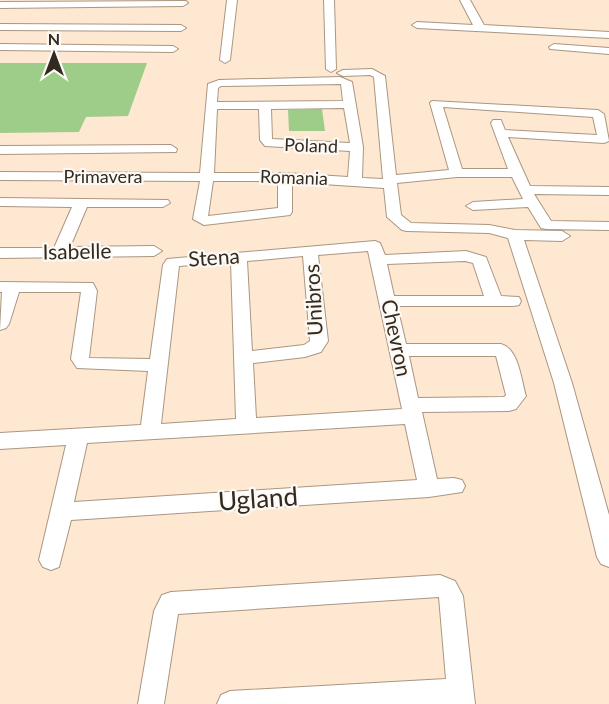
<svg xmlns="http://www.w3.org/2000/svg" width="609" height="704" font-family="Lato,sans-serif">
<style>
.green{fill:#9ecd8a}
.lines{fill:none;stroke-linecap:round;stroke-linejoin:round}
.minor-casing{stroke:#aa9681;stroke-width:2}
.minor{fill:#fff;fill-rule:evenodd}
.labels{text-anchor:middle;stroke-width:4.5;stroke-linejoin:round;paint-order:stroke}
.far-street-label{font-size:18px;fill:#322a21;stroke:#fdf9f4}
.street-label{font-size:21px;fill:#322a21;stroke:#fdf9f4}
.near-street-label{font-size:26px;fill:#322a21;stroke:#fdf9f4}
</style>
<rect width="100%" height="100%" fill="#fee8d2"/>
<g class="green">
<path d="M147 63 128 116 86 117 79 132 0 133V63Z"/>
<path d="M322 109 325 131H289L288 110Z"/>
</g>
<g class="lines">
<defs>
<g id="minor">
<path d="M227 0H237L230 60 225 63 220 60Z"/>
<path d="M324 0H334L336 69 331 72 326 69Z"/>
<path d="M460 0H470L484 25 609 32V38L417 28 412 25 417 22 473 25Z"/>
<path d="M186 1 188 3 183 6 0 8V2Z"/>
<path d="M0 24 181 25 186 28 181 31 0 30Z"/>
<path d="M0 44 173 46 178 49 173 52 0 50Z"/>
<path d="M554 44 609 48V54L550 49 549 47Z"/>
<path d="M372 69 385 76 396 175 449 170 430 103 432 101 598 110 604 114 609 141 604 143 508 137 530 186 609 187V195L534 194 551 221 609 222V230L546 229 541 228 528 207 473 210 466 206 473 202 523 199 512 177H457L397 183 401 215 411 223 489 225 515 230 562 231 570 236 562 241 524 240 572 383 609 515V567L601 564 597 557 554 383 508 238 489 233 407 231 402 230 387 217 384 188 292 182V212L290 215 204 225 193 219 200 181 0 180V172L200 173 208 84 219 80 340 77 352 82 363 147 362 178 383 179 374 77 370 75 343 76 337 73 343 70ZM341 84 343 101 217 102 218 88 221 86ZM443 107 593 117 597 135 505 130 501 120H493L491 123 508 169H462ZM344 108 350 143 272 139 271 109ZM217 109H259L260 140 265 146 350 151 348 177 285 173H214ZM213 181H278V208L208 216Z"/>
<path d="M171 145 177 149 176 152 0 154V146Z"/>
<path d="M0 198 168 200 170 203 163 207H87L70 247 154 246 162 251 154 256 0 258V248H54L72 207 0 206Z"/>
<path d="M375 241 380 243 385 255 466 251 486 257 501 296 519 297 521 301 519 305 513 306H397L406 344H501C519 349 521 380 526 396L516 409 509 411 422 412 437 479 454 478 462 480 465 486 462 492 429 497 71 520 59 567 51 570 43 567 39 560 66 445 0 449V433L141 425 148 371 77 368 71 359 81 292H19L9 324 6 328 0 330 2 292H0V282L93 283 97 291 89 358 150 359 163 265 167 259ZM368 251 402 409 256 418 253 363 305 357 321 352 328 341 318 255ZM303 256 310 341 304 345 252 351 247 261ZM465 261 473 263 484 296H394L387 264ZM231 262 236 419 161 424 179 266ZM409 356H496L506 395 504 397 418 398ZM405 424 417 480 74 502 87 443Z"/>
<path d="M440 575 455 581 463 596 475 704H217L221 695 230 691 446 679 439 597 178 614 164 704H138L154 611 162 595 171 592Z"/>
</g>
</defs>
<use href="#minor" class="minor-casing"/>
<use href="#minor" class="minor"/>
</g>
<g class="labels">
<g class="far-street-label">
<text transform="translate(311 146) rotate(2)" y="6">Poland</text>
<text x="103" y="183">Primavera</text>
<text transform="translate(294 178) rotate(2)" y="6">Romania</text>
</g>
<g class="street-label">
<text transform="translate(77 252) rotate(-1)" y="7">Isabelle</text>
<text transform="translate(214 258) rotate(-4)" y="7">Stena</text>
<text transform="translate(314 300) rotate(-93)" y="7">Unibros</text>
<text transform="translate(396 338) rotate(78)" y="7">Chevron</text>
</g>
<g class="near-street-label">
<text transform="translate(258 499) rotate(-4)" y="9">Ugland</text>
</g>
</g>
<g transform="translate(54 54)" stroke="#fdf9f4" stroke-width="4.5" paint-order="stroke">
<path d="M0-4.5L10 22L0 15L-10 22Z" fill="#322a21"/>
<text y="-9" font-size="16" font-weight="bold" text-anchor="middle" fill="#322a21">N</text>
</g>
</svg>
